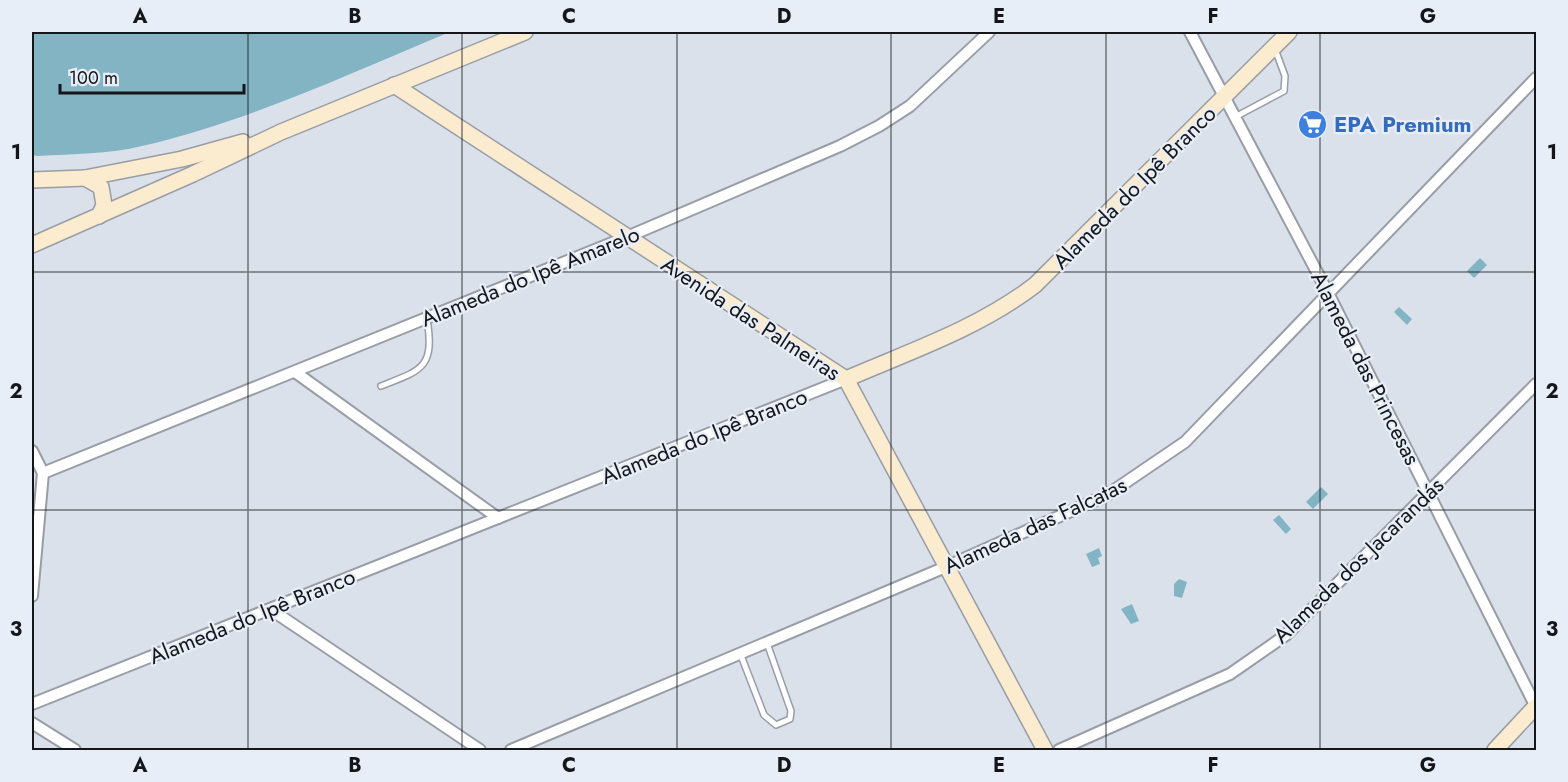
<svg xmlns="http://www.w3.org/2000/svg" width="1568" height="782" font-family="Jost,sans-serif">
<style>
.water{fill:#82b4c4}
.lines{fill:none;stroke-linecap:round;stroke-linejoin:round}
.lane-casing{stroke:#989da6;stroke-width:8}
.street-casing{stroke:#989da6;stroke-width:14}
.secondary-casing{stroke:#989da6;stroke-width:18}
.lane{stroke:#fff;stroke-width:5}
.street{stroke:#fff;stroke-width:10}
.secondary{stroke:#fbebcf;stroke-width:15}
.grid{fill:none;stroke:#141619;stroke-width:1.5;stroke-opacity:0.55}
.labels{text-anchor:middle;stroke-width:4.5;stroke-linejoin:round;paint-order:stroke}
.shop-label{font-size:22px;font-weight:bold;fill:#366cbe;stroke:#e8eef8;text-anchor:start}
.street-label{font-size:22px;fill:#141619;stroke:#e8eef8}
.neatline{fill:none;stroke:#141619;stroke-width:2}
.grid-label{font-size:20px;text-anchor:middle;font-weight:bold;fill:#141619}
</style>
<rect width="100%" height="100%" fill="#dbe1ea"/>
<g class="water">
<path d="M32 32H450C353 72 245 123 142 146 109 154 72 154 38 156L32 155Z"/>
<path d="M1480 258 1487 265 1474 278 1467 271Z"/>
<path d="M1399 307 1412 319 1407 325 1394 312Z"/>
<path d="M1321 487 1328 494 1313 509 1306 502Z"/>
<path d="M1279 515 1291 529 1286 534 1273 520Z"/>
<path d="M1099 548 1102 556 1098 558 1100 564 1092 567 1086 554Z"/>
<path d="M1179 579 1187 582 1182 598 1174 596V584Z"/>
<path d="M1132 604 1139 621 1131 624 1121 609Z"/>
</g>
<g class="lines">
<defs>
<g id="lane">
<path d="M1235 117 1284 91 1285 76 1275 49"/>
<path d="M381 386C422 370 435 368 427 319"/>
<path d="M740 653 764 715 776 725 790 719 791 711 767 643"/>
</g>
<g id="street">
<path d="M1190 32 1328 293 1536 707"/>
<path d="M295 372 498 518"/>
<path d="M32 451 43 473 32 596"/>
<path d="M43 473 627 237 840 146 879 126 910 106 989 32"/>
<path d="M270 609 480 750"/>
<path d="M32 704 846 379"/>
<path d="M32 723 75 750"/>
<path d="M511 750 948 566 1107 495 1185 442 1536 78"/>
<path d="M1059 750 1230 674 1286 635 1536 384"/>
</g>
<g id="secondary">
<path d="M394 85 846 379 1045 750"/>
<path d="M85 178 101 187 104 205 99 216"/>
<path d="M32 180 85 178 182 159 243 142"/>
<path d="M32 245 193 174 281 132 525 32"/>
<path d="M846 379C911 351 979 328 1035 285L1289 32"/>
<path d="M1495 750 1536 706"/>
</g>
</defs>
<use href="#lane" class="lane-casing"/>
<use href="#street" class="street-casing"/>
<use href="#secondary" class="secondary-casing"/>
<use href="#lane" class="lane"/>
<use href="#street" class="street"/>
<use href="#secondary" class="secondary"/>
</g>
<path class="grid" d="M248 32V750M462 32V750M677 32V750M891 32V750M1106 32V750M1320 32V750M32 272H1536M32 510H1536"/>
<defs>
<symbol id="supermarket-disc" viewBox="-11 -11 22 22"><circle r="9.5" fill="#3f7fe0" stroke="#e8eef8"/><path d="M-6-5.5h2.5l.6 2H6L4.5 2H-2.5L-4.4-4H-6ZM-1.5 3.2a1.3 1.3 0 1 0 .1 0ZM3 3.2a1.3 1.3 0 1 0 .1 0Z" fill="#fff"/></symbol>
</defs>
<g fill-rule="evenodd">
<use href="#supermarket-disc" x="1296" y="108" width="33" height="33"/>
</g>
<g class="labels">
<g class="shop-label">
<text x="1334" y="132">EPA Premium</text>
</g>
<g class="street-label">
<text transform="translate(1134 187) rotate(-45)" y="8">Alameda do Ipê Branco</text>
<text transform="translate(530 276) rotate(-22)" y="8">Alameda do Ipê Amarelo</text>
<text transform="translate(751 318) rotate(33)" y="8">Avenida das Palmeiras</text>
<text transform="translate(1366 368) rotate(63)" y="8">Alameda das Princesas</text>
<text transform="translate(704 436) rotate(-22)" y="8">Alameda do Ipê Branco</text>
<text transform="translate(1035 525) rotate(-25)" y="8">Alameda das Falcatas</text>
<text transform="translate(1358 560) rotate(-44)" y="8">Alameda dos Jacarandás</text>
<text transform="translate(252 616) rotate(-22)" y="8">Alameda do Ipê Branco</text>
</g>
</g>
<rect width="1568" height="782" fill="none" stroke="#e8eef8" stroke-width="66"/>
<path d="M60 84v9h184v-9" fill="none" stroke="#141619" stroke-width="3"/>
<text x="69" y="84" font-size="18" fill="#141619" stroke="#e8eef8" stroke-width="4.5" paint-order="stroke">100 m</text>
<rect x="33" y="33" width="1502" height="716" class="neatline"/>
<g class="grid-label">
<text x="140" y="23">A</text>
<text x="355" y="23">B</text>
<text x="569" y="23">C</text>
<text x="784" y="23">D</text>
<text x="999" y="23">E</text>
<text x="1213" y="23">F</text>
<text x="1428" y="23">G</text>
<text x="16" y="159">1</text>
<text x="1552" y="159">1</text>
<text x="16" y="398">2</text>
<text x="1552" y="398">2</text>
<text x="16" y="636">3</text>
<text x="1552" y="636">3</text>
<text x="140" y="772">A</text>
<text x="355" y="772">B</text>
<text x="569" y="772">C</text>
<text x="784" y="772">D</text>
<text x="999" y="772">E</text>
<text x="1213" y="772">F</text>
<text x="1428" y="772">G</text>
</g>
</svg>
